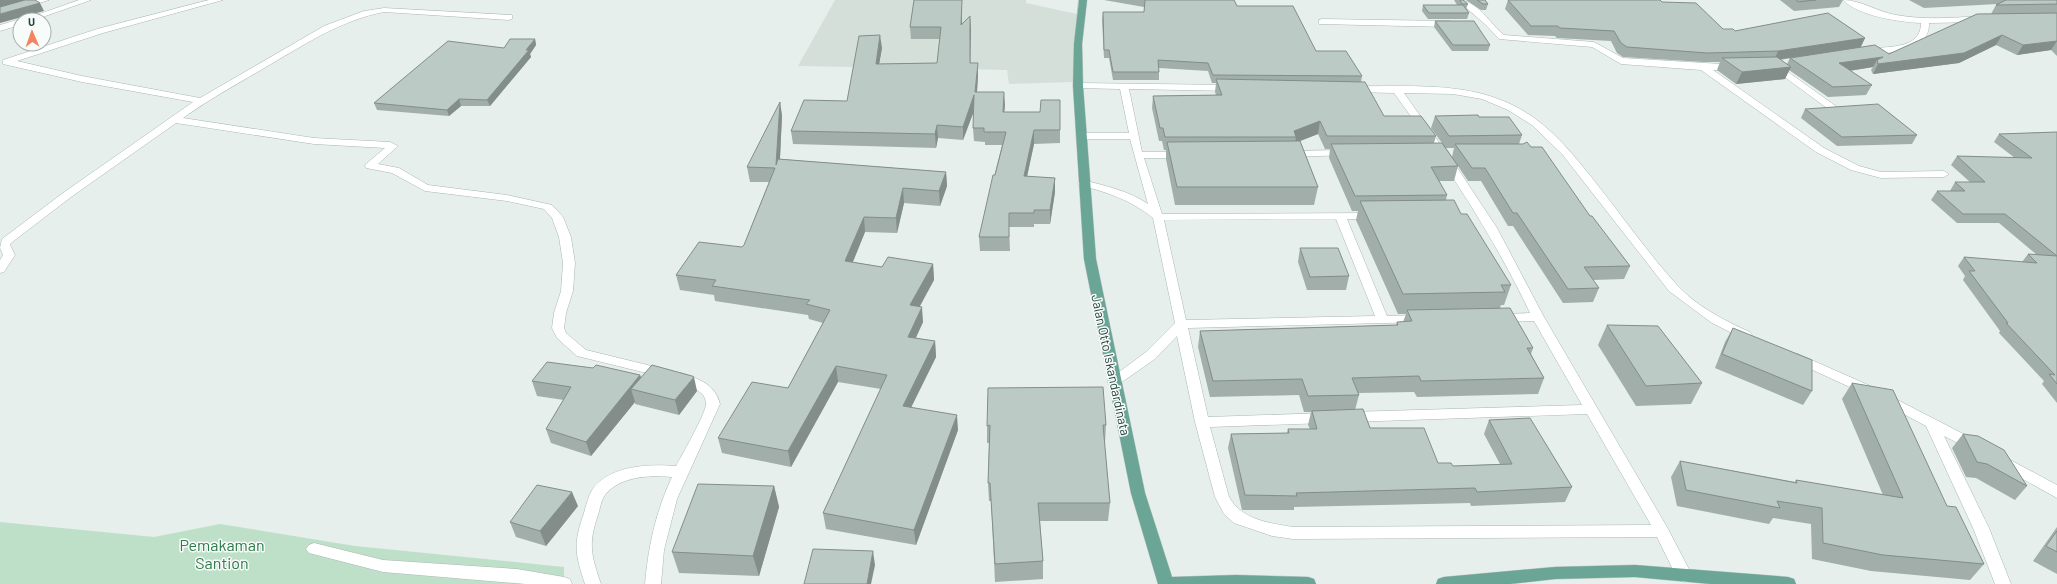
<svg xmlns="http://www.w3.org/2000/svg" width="2057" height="584" font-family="Barlow,sans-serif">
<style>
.built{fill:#d4dfda}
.green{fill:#bfe0c8}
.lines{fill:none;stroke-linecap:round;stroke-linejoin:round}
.minor-casing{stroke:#a8b8b2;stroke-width:1}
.major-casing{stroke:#c2cac8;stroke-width:1}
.minor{fill:#fff;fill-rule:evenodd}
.major{fill:#6aa596;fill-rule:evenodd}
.wall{fill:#a1aea9;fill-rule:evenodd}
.shaded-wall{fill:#838d89}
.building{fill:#bbcac4;stroke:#838d89}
.labels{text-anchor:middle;stroke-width:3;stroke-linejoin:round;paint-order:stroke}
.street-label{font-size:13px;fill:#24423a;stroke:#f7fbf9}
.near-park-label{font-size:16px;fill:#2d7a4b;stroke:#f7fbf9}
</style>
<rect width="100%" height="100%" fill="#e6efeb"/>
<path class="built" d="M835 0H1026V3L1077 14 1073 82 1009 84 1007 70 798 66Z"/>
<path class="green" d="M0 522 154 537 220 524 355 546 564 567V584H0Z"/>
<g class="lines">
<defs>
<g id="minor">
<path d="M36 0H49L0 15V10Z"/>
<path d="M79 0H91L34 20H20V25L0 31V25L20 19 22 20Z"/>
<path d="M209 0H223L103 33 17 61 82 76 200 98 324 26 364 11 384 8 512 15V19L509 20 384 12C342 20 307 43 271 64 241 82 211 98 183 118L314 138 390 142 398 146 378 164 399 168 428 185 507 195 552 205 563 217 571 237 575 263 573 291 566 313 564 328 566 333 586 350 668 370 670 373 668 376 663 377 577 356 557 338 552 328 554 313 561 291 563 263 559 237 552 218 544 209 507 201 425 191 392 173 366 168 365 166 366 164 385 148 314 144 176 123 71 197 11 243 10 245 15 255 4 272 0 273V260L3 255 0 248 2 239 63 193 193 102 82 82 3 64V60L97 29Z"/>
<path d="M1457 0C1478 0 1489 23 1504 35L1594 42 1623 58 1738 65V69L1735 70H1713L1824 148 1859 166 1881 172 1944 171 1949 174 1944 177 1881 178 1851 170 1816 152 1701 70 1621 64 1592 47 1499 39 1486 25Z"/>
<path d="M1843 0C1861 0 1878 12 1896 15 1924 20 1952 18 1980 16L1984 19 1980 22 1929 23C1930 54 1888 52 1866 55L1862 52 1863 50C1883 45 1921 52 1921 23 1899 22 1858 16 1843 0Z"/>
<path d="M1322 19 1450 21 1454 24 1450 27 1319 24V20Z"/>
<path d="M1774 62 1837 107V111H1831L1771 67V63Z"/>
<path d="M1078 83 1232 85 1237 88 1232 91 1129 89 1142 152H1183L1188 155 1183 158H1144L1162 214 1373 213 1378 216 1373 219H1347L1387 316 1419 315 1423 316 1425 319 1423 322 1188 328 1208 417 1325 413 1330 415 1332 418 1330 421 1325 423 1210 427 1229 497C1242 520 1269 523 1293 527L1651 525 1587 414 1350 422 1345 420 1343 417 1345 414 1350 412 1582 405 1534 321 1500 322 1494 318 1500 314 1530 313C1493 235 1445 163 1394 93L1354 92 1349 89 1354 86C1402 87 1456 82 1501 100 1543 116 1569 149 1596 183 1622 216 1648 253 1677 285 1696 306 1725 321 1750 332L1752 335 1750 338H1742L1712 323 1669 291 1562 154 1532 125 1508 110 1482 99 1453 94 1404 93 1460 172 1497 228 1544 317 1667 527 1692 575 1690 580 1684 582 1678 580 1657 537 1293 539 1272 536 1234 523 1224 514 1215 497 1195 422 1177 336 1155 359 1119 384H1109L1107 381 1146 352 1175 323 1153 218C1131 200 1107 192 1079 185L1078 183 1083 180C1106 186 1129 191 1148 204L1130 139H1080L1075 136 1080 133H1129L1120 89 1075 88V84ZM1336 219 1375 316 1186 320 1164 220Z"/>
<path d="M1345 150 1349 151 1350 153 1349 155 1289 157 1284 154 1289 151Z"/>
<path d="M1798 354 1875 388 1877 391 1875 394H1865L1793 361 1792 358 1793 355Z"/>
<path d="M681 373C699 379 715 384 720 404L677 499 664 550 661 584H645C648 547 656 511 672 477 650 475 620 476 605 495 601 500 600 509 598 515 588 544 591 555 601 584H585C575 554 573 544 584 513 586 506 588 497 592 490 609 465 650 464 676 466 682 455 706 413 706 404 706 400 704 395 701 393 694 386 679 386 674 378L676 375Z"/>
<path d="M1886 394 1977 441 1979 445 1977 449 1972 450 1944 436 1989 528 2011 584H1995L1973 528 1926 426 1881 402 1879 399 1881 396Z"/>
<path d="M2001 455 2057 485V498L1996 464 1994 460 1996 456Z"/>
<path d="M314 543 383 560 517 569 564 577 570 579 572 584H526L383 572 309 553 306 549 309 545Z"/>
</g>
<g id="major">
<path d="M1079 0H1087L1082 44 1083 86 1096 259 1145 493 1172 577 1236 575 1308 577 1314 579 1316 584H1158L1131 493 1084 259 1073 86 1074 44Z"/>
<path d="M1635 565 1788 577 1794 579 1796 584H1711L1635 577 1555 579 1510 584H1436L1438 579 1444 577 1555 567Z"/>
</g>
</defs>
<use href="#minor" class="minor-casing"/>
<use href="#major" class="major-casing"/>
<use href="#minor" class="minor"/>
<use href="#major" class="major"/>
</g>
<g class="wall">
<path d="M1104 0H1234L1237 6 1316 51 1362 76 1361 82 1384 116 1436 136 1434 143H1442L1431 128 1435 116 1479 117 1522 135 1519 144 1531 147 1590 216 1630 266 1624 279 1593 280 1599 288 1593 302 1563 303 1513 226H1508L1481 181H1468L1452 157 1454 148H1446L1458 166 1454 181H1439L1447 195 1446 200 1461 214 1511 285 1504 305H1501L1500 308 1533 348 1531 354 1544 378 1538 394 1417 397 1414 392 1358 393 1359 395 1355 410 1370 428 1438 463 1453 466 1500 464 1484 434 1489 420 1572 487 1565 502 1471 506 1470 503 1294 507V510H1242L1228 448 1231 434 1287 433 1288 429H1310L1308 425 1311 412H1304L1299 395 1210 397 1198 347 1200 331 1396 325 1397 322H1403L1406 314H1398L1356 220 1358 211H1352L1329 158 1330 149H1325L1318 134 1300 141 1318 187 1314 205H1175L1166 159V150H1164L1162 141H1159L1152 108 1153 96 1216 95 1215 92 1216 83H1212L1208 71 1159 68V80H1113L1109 58H1104L1102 20 1103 12H1144V7Z"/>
<path d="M1454 0H1460L1468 4 1466 9 1469 13 1467 19H1428L1422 11 1423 5H1457Z"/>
<path d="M1466 0H1485L1488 4 1486 10H1481Z"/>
<path d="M1508 0H1660L1662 2 1723 29 1735 31 1865 38 1861 47 1889 54 1991 14 1996 5 1997 4 1924 8 1909 0H2057V56L2051 50 2017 55 1996 45 1959 63 1873 74 1871 70 1873 67 1850 71 1872 85 1866 95 1828 97 1789 70 1785 79 1736 84 1717 70 1720 62H1703L1623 57 1617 53 1611 41 1557 38 1555 36 1528 35 1505 9ZM1797 57 1790 58 1787 64 1780 60Z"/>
<path d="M1780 0H1843L1839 7 1794 11Z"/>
<path d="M962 9V24L970 16V63L978 76 977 92 1005 105 1004 112H1040L1060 100V143L1034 144 1027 177 1055 178V192L1050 224H1034V227H1009L1010 251H980L979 237 1002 145H985V142L974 141 973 128 974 111 963 140 938 138 936 148 793 144 791 131 847 101 882 48 879 64 937 63 940 39H911L910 27Z"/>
<path d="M1435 21 1490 45 1488 51H1452L1434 27Z"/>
<path d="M535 39 536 45 530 54 531 57 490 106H461L449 116 377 110 374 103 504 48Z"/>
<path d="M1805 109 1917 135 1912 144 1837 146 1801 118Z"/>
<path d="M782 115 780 159 946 172 947 186 940 206 904 203 897 233 865 232 853 262 882 267 933 264 934 280 919 306 923 322 916 338 935 341 936 357 911 407 958 430 916 545 826 529 823 513 881 389 838 382 791 467 722 453 718 438 788 388 823 323 809 319 808 315 715 301 714 295 680 290 676 275 742 247 744 245 769 182H750L747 167Z"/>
<path d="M2057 132V403L2042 384 2044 381 1999 333 2000 331 1963 280 1965 276 1958 266 1964 257 2022 262 2028 254 2037 255 1999 223H1957L1931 200 1937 191H1950L1955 182H1970L1951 165 1957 156 2015 158 1994 142 1999 134Z"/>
<path d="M1300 248 1349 276 1346 290H1307L1298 262Z"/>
<path d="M1607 325 1702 383 1691 404 1636 406 1598 345Z"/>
<path d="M1733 328 1812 391 1803 405 1715 368 1725 342Z"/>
<path d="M640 375 641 377 697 391 679 415 635 404V402L591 456 551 443 546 429 564 400 537 396 532 381Z"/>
<path d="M1852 383 1947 506 1984 564 1970 580 1871 571 1812 559 1811 524 1773 518 1769 524 1677 506 1671 477 1680 461 1795 482 1796 480 1883 495 1842 399Z"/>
<path d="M1106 425 1105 442H1104L1110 503 1108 521H1040L1043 561V579L995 582 991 501H989L988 483 989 443H987V426Z"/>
<path d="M1963 434 2027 486 2015 500 1976 478 1966 477 1952 448Z"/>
<path d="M774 486 779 507 759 576 679 573 672 552Z"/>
<path d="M578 506 546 546 516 537 510 522Z"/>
<path d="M2057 527V574L2033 561Z"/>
</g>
<g class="shaded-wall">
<path d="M0 0H28L0 8Z"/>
<path d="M962 0V38L961 25Z"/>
<path d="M40 3 44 11 0 23V14Z"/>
<path d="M970 16 971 29 970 76Z"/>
<path d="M880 35 882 48 877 76 876 64Z"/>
<path d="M2002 35 1996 45 1959 63 1873 74 1878 64 1877 60 1873 67 1834 73 1839 63 1883 57Z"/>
<path d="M1865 38 1860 48 1774 60 1778 51Z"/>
<path d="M535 39 536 45 530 54 531 57 490 106 487 100 526 50Z"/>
<path d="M2057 41 2051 50 2017 55 2023 45Z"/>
<path d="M978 63V76L976 105 975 92Z"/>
<path d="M1791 67 1785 79 1736 84 1742 72Z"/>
<path d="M1004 92 1005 105 1003 125V112Z"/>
<path d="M974 95 975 108 963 140V127Z"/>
<path d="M459 99 461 106 449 116 447 110Z"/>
<path d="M780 102 782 115 779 179 776 165Z"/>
<path d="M1320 121 1318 134 1295 143 1296 137 1294 131Z"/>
<path d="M937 125 938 138 936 148 935 134Z"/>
<path d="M1034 130V144L1024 190V176Z"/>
<path d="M946 172 947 186 940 206 939 191Z"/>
<path d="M1055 178V192L1050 224V210Z"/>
<path d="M903 188 904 203 897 233 896 218Z"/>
<path d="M864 217 865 232 847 276 845 261Z"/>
<path d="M933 264 934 280 912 321 910 305Z"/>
<path d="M922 307 923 322 909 352 908 337Z"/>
<path d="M935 341 936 357 904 422 903 406Z"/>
<path d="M836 366 838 382 791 467 788 451Z"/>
<path d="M640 375 645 389H631L635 402 591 456 586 442Z"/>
<path d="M694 377 697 391 679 415 675 400Z"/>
<path d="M957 415 958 430 916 545 914 530Z"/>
<path d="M774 486 779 507 759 576 753 556Z"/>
<path d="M572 492 578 506 546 546 540 531Z"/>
<path d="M873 551 875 565 871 584H867Z"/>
</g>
<g class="building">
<path d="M25 0H35L40 3 0 14V7Z"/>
<path d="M914 0H962L961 25 970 16V63H978L975 92H1004L1003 112H1040L1041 100H1060V130H1034L1024 176 1055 178 1050 210H1034V213H1009V237H979L993 175H995L1006 132H984V128H973L974 95 963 127 937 125 935 134 791 131 804 100 847 101 859 36 880 35 876 64 937 63 941 27H910Z"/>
<path d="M1145 0H1234L1237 6H1293L1316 51H1346L1362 76 1213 75 1208 63 1158 60 1159 72H1113L1109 50H1104L1103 12H1144Z"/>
<path d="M1460 0H1463L1468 4H1462Z"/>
<path d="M1477 0H1485L1488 4H1483Z"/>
<path d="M1508 0H1660L1662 2 1696 3 1723 29H1733L1735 31 1828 13 1865 38 1778 51 1707 53 1627 47 1621 43 1614 31 1560 28 1558 26H1531Z"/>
<path d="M1796 0H1816L1798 2Z"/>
<path d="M2006 0H2057V4L1996 5Z"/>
<path d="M1423 5H1463L1469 13H1429Z"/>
<path d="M2057 13V41L2023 45 2002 35 1964 53 1878 64 1877 60 1883 57 1839 63 1872 85 1833 87 1790 58 1875 45 1889 54 1977 14Z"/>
<path d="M1435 21H1474L1490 45H1453Z"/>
<path d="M510 39H535L526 50H529L487 100 459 99 447 110 374 103 448 41 504 48Z"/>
<path d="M1777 57 1791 67 1742 72 1722 58Z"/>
<path d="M1216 79 1365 82 1384 116H1421L1436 136H1327L1320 121 1294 131 1296 137H1165L1163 128H1160L1153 96 1222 95Z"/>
<path d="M780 102 776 165 778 159 946 172 939 191 903 188 896 218 864 217 845 261 882 267 888 257 933 264 910 305 922 307 908 337 935 341 903 406 957 415 914 530 823 513 887 375 836 366 788 451 718 438 752 382 788 388 830 310 806 304 810 300 712 286 716 280 676 275 699 242 742 247 744 245 775 168 747 167Z"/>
<path d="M1878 104 1917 135 1842 137 1805 109Z"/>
<path d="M1478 115 1479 117H1509L1522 135 1449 136 1435 116Z"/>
<path d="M2057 132V256L2005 214H1963L1937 191H1965L1955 182H1985L1957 156 2032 158 1999 134Z"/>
<path d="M1300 141 1318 187H1177L1167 142Z"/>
<path d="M1527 142 1531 147H1542L1590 216H1592L1630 266 1584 267 1599 288 1568 289 1517 213H1513L1485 168H1472L1455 144H1523Z"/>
<path d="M1442 143 1458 166 1431 167 1447 195 1355 196 1331 144Z"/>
<path d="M1454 200 1461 214H1467L1511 285H1501L1505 292 1403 294 1360 201Z"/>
<path d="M1300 248H1338L1349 276 1310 277Z"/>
<path d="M2028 254 2057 256V384L2049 374 2055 375 2006 323H2008L1969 271H1975L1964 257 2037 263Z"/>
<path d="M1510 308 1533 348H1527L1544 378 1421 381 1419 376 1352 378 1359 395 1308 396 1302 379 1213 381 1200 331 1398 325 1397 322 1412 321 1407 310Z"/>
<path d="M1607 325 1658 326 1702 383 1646 386Z"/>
<path d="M1733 328 1812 360V391L1722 354Z"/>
<path d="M547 362 593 368 596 365 640 375 586 442 546 429 571 387 532 381Z"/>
<path d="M652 365 692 376 694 377 675 400 631 389Z"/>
<path d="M1852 383 1893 390 1947 506 1956 507 1984 564 1883 555 1823 543 1822 508 1777 501 1780 508 1686 490 1680 461 1797 483 1796 480 1903 498Z"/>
<path d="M1103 387 1106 425H1103L1110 503H1038L1043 561 995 564 990 483H988L990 425 987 426 988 388Z"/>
<path d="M1363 409 1370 428H1424L1438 463H1451L1453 466 1512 464 1489 420 1530 418 1572 487 1477 492 1475 488 1296 493 1297 496 1245 495 1231 434 1289 433 1288 429H1317L1312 411Z"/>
<path d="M1963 434 1978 436 2004 450 2027 486 1987 464 1977 462Z"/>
<path d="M698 484 774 486 753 556 672 552Z"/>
<path d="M537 485 572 492 540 531 510 522Z"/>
<path d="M2057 531V552L2046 546Z"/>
<path d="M813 549 873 551 867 584H804Z"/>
</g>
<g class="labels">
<g class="street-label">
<text transform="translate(1111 365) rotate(78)" y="5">Jalan Otto Iskandardinata</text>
</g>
<g class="near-park-label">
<text x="222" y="551">Pemakaman<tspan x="222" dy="18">Santion</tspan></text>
</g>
</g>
<g transform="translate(32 32) rotate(358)"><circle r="19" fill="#f7fbf9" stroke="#a3b1ad"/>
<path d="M0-3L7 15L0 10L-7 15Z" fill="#f4845f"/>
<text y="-6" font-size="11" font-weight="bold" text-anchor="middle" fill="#24423a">U</text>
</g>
</svg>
